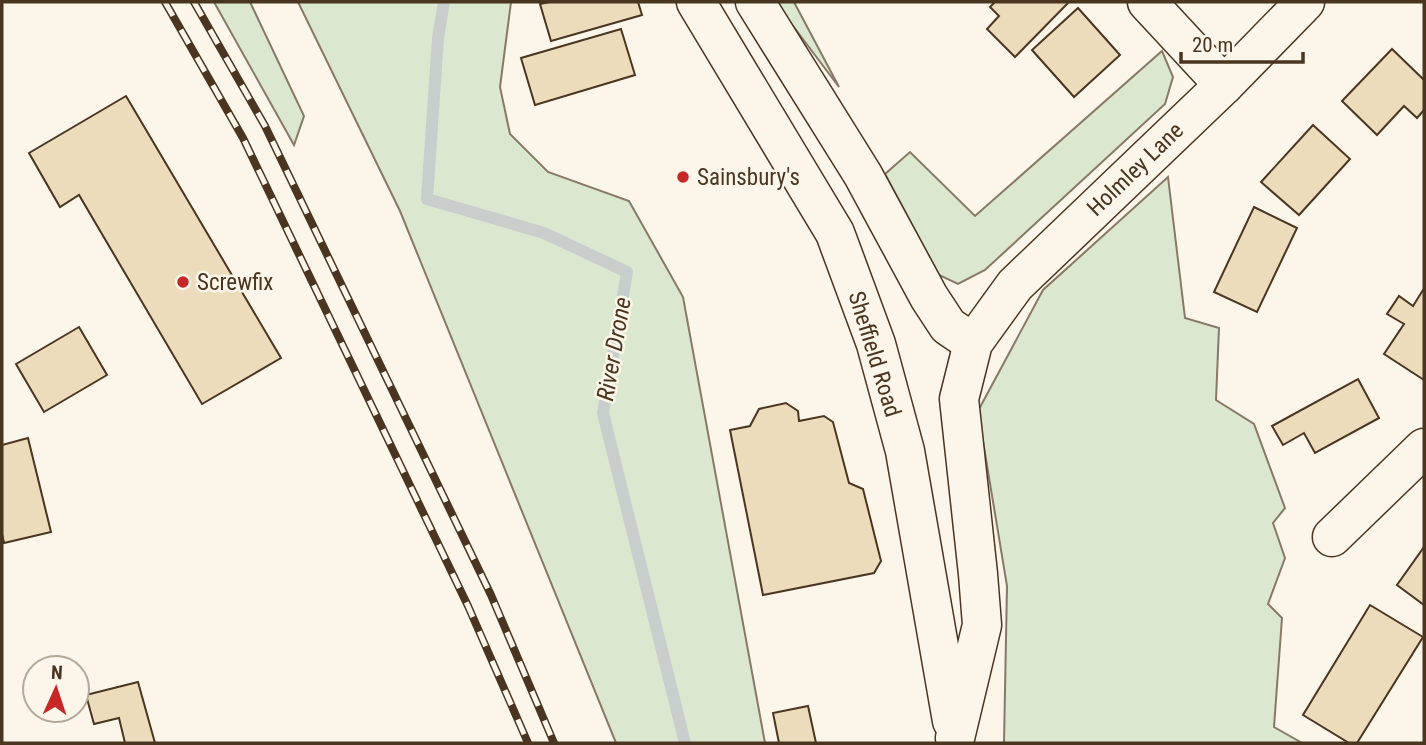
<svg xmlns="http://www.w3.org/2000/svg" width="1426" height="745" font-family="'Roboto Condensed',sans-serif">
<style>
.green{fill:#dce7d0;stroke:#887966;stroke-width:2}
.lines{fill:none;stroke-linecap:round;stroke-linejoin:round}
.stream{stroke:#c9cecd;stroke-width:12}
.building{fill:#ecdcbc;stroke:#4a3520;stroke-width:2}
.minor-casing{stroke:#4a3520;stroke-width:41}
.major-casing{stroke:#4a3520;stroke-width:41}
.minor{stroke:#fbf6e9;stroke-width:38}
.major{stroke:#fbf6e9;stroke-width:38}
.rail-casing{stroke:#4a3520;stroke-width:8}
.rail{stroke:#fbf6e9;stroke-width:5;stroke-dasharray:16;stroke-linecap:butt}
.poi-dot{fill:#c62828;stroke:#fbf6e9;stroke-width:2.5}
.labels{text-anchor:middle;stroke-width:5;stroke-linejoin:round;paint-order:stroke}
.street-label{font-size:23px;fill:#4a3520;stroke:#fbf6e9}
.poi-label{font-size:23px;fill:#4a3520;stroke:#fbf6e9;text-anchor:start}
.water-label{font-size:24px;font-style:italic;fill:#4a3520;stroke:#fbf6e9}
</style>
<rect width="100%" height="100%" fill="#fbf6e9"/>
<g class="green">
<path d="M214 2H250L304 116 294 145Z"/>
<path d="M298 2H511L500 87 510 134 548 172 629 201 683 297 765 743H616L400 211Z"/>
<path d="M775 2H794L839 87Z"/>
<path d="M1162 51 1173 77 1165 104 985 270 958 284 939 275 885 174 910 152 975 216Z"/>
<path d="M1168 177 1185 318 1219 328 1216 400 1254 424 1285 508 1273 523 1285 558 1268 604 1282 618 1274 727 1302 743H1004L1007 586 978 411 1043 290Z"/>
</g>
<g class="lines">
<path class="stream" d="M444 2 438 38 427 199 544 233 627 272 603 413 685 743"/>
</g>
<g class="building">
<path d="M550 2H638L642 15 551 41 540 4Z"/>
<path d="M995 2H1069L1015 57 987 29 999 16 990 7Z"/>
<path d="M1078 8 1120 55 1074 97 1032 50Z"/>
<path d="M621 29 635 75 535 105 521 58Z"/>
<path d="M1392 49 1424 80V110L1417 118 1404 106 1377 135 1342 101Z"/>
<path d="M126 96 281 358 202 404 79 195 60 207 29 153Z"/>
<path d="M1313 125 1350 159 1299 215 1261 182Z"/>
<path d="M1254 207 1297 228 1257 312 1214 292Z"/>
<path d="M1423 290H1424V380L1384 354 1404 324 1387 314 1399 296 1413 306Z"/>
<path d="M79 327 107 375 44 412 16 364Z"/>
<path d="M1358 379 1379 418 1315 453 1304 433 1283 445 1272 426Z"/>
<path d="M786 403 798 411 799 421 824 416 833 422 849 483 863 489 881 561 874 573 763 595 730 430 750 426 759 409Z"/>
<path d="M28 438 51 532 4 543 2 534V445Z"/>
<path d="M1424 547V605L1397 585Z"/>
<path d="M1370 605 1423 637 1357 743H1349L1303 715Z"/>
<path d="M138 682 155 743H125L119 718 94 724 86 695Z"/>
<path d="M808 706 816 743H779L773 713Z"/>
</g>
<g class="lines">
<defs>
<g id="minor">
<path d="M1147 2 1224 85"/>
<path d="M1332 537 1424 448"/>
</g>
<g id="major">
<path d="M696 2 835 233 876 344 905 451 952 721"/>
<path d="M755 2 863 175 929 297 948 326 973 343"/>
<path d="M955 738 982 625 978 574 959 399 973 343 1015 285 1224 85 1305 2"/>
</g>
</defs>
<use href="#minor" class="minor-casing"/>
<use href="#major" class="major-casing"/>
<use href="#minor" class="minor"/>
<use href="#major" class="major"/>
<defs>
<g id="rail">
<path d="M165 2 243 138 468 606 528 743"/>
<path d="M194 2 265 126 491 595 554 743"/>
</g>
</defs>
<use href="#rail" class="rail-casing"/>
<use href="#rail" class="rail"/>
</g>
<g class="poi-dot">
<circle cx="683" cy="177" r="7"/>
<circle cx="183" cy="282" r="7"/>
</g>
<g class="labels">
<g class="street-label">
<text transform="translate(1135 169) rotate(-44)" y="8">Holmley Lane</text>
<text transform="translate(875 354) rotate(73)" y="8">Sheffield Road</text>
</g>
<g class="poi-label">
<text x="697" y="185">Sainsbury's</text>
<text x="197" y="290">Screwfix</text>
</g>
<g class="water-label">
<text transform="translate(614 349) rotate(-80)" y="8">River Drone</text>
</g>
</g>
<rect width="1426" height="745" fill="none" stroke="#4a3520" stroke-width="7"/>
<g transform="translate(56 689) rotate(3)"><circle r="33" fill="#fbf6e9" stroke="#b4a999" stroke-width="2"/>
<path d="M0-5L12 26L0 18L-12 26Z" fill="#c62828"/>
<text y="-10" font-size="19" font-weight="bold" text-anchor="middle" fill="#4a3520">N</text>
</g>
<path d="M1181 52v10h122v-10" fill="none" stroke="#4a3520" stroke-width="3.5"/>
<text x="1192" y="52" font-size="21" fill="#4a3520" stroke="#fbf6e9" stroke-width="5" paint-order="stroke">20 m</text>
</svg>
